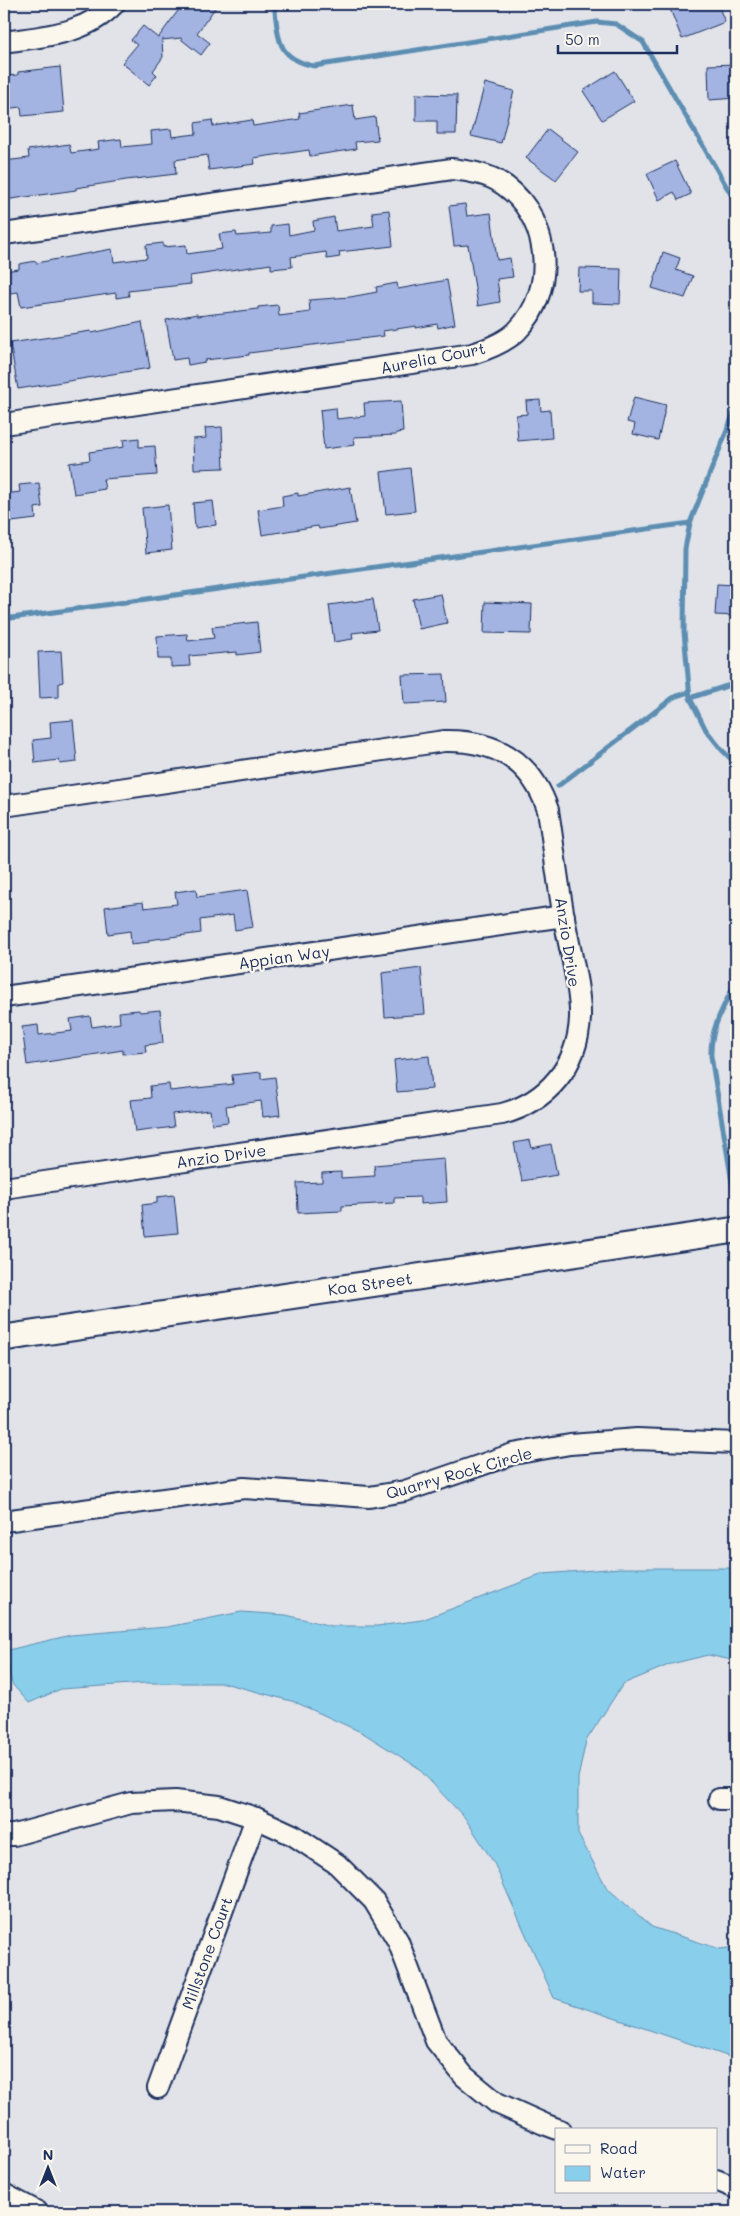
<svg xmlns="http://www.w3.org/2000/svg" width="740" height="2216" font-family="Mali,sans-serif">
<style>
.water{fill:#89ceea;stroke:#5d8eb2}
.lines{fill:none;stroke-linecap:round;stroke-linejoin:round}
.stream{stroke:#5d8eb2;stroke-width:5}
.building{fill:#a3b3e2;stroke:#1b2f5e}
.minor-casing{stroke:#1b2f5e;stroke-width:24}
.major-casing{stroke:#1b2f5e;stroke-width:29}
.minor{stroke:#fbf7ec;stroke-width:20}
.major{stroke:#fbf7ec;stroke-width:25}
.labels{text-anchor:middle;stroke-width:4.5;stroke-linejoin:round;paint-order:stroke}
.street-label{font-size:16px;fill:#1b2f5e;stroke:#fbf7ec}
</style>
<rect width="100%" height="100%" fill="#e1e3e9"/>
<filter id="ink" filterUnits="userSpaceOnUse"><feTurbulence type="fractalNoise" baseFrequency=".02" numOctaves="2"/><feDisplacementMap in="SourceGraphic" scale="10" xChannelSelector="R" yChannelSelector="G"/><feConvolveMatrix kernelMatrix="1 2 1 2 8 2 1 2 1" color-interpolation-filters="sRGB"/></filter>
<g filter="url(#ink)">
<path class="water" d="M620 1568H736V1661L708 1655 671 1664 623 1684 586 1741 578 1778V1834L607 1888 652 1927 720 1949 736 1947V2059L554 1998 494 1863 465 1818 417 1767 363 1733 295 1702 224 1683H145L61 1689 29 1703 12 1684 4 1651 71 1635 167 1627 241 1612 286 1615 332 1626H377L422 1620 543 1574Z"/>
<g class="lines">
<g class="stream">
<path d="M274 4C279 37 275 58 314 66L597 22 616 24 643 42 736 203"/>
<path d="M736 408 690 523 685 549 684 632 690 698 706 730 722 750 736 764"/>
<path d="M4 619 690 523"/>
<path d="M690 698 736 683"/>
<path d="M558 786 674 697 689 692"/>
<path d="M735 1200 711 1056C710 1028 724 1006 736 982"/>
</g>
</g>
<g class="building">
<path d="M183 4H218L197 33 210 43 201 55 182 40 181 38 162 40 163 57 153 71 157 75 149 85 122 63 137 45 131 40 143 26 158 38Z"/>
<path d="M668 4H707L709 8 718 5 725 22 682 39Z"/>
<path d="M736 64V98L709 100 708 65Z"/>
<path d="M60 67 64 112 22 116 21 107 4 109V76L18 75V72Z"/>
<path d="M615 71 634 101 602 120 583 91Z"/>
<path d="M485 83 514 91 501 143 471 136Z"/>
<path d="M416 94 457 95 456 134H437V121H416Z"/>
<path d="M353 105 355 120 375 117 378 140 355 142 356 149 310 156 309 150 254 158 255 164 209 170 207 155 175 160 176 174 126 180 76 188V190L4 200V161L29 158 28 150 69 144 71 153 99 149 98 142 121 139 122 147 152 144 151 131 171 129 172 137 196 134 195 123 212 120 213 126 252 120 253 126 300 119 299 113Z"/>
<path d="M548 129 578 152 556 180 526 158Z"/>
<path d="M675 161 691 194 678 200 674 192 659 200 647 174Z"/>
<path d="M465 204 467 216 491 213 497 260 510 258 513 277 497 279 500 302 478 306 468 245 454 246 449 206Z"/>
<path d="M389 210 393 246 339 252 340 257 327 259 326 252 291 257 292 267 271 269V264L190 276 191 284 128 291 129 296 116 298V293L21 307 18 292 4 294V271L19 269V264L36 261V263L112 249 114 262 147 258 146 245 163 243V247L186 245 187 254 222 249 219 234 236 232 237 236 271 233V226L288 224 289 235 314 230 313 221 334 217 336 231 374 226 372 212Z"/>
<path d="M663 252 680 258 676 270 693 276 685 298 652 288Z"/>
<path d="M579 268 621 269 620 304 592 303V291H578Z"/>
<path d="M447 280 455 324 438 328 437 324 416 328V326L383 331 384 336 249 353V355L205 360V362L188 365 187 358 173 360 166 320 197 314V316L258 309V307L278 305 279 316 310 312 309 300 350 297 377 292 376 287 397 283 398 289Z"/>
<path d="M142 322 150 368 18 389 10 343 91 331 92 333Z"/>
<path d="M634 397 666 405 658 440 633 434 635 424 627 422Z"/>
<path d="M540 400 541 411 550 410 552 438 518 441 516 415 527 414 526 401Z"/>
<path d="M401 401 403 432 396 433V435L354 437 355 445 324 449 320 410 336 408 337 419 365 416 364 403Z"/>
<path d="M222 427 224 468 194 469 193 439 206 438 205 428Z"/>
<path d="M139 438V447L155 446 157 475 103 479 105 489 74 494 69 463 90 460 89 452 124 447 123 440Z"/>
<path d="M410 468 415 511 386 514 381 472Z"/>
<path d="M39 483 42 507 35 508 36 519 4 523V494L20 492 19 485Z"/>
<path d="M350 487 356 523 319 529 318 526 262 535 258 510 283 506 282 496 298 493V496Z"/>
<path d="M213 501 216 525 195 528 193 503Z"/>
<path d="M168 505 172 550 146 553 142 508Z"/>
<path d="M717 584 736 585V616L715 615Z"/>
<path d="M441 594 447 623 419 629 413 599Z"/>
<path d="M373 599 378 630 352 633 353 639 334 642 329 605Z"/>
<path d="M485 602 532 604 531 634 484 633Z"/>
<path d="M257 622 260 652 237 655V652L189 656 190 666 171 667V659H158L157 636 187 634 188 641 214 638 212 627Z"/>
<path d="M61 651 63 682 59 683V697L40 698 38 652Z"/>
<path d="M444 674 446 702 404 704 402 675Z"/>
<path d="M73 720 77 762 60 764 59 760 35 763 33 740 51 738 50 722Z"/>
<path d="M196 889 197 897 247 890 253 927 235 930 233 915 200 920 201 933 148 940 149 942 131 944 130 931 108 934 105 907 143 902 144 908 177 904 175 892Z"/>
<path d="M421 968 425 1014 385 1017 382 973Z"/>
<path d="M139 1010 140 1012 160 1010 163 1043 145 1045 146 1052 123 1054V1050L27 1065 22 1027 38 1025 39 1035 72 1031 70 1019 90 1016 92 1027 120 1023 119 1012Z"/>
<path d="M429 1056 432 1089 397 1092 394 1060Z"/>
<path d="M261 1072V1079L275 1077 280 1115 263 1117 261 1101 226 1106 228 1122 212 1124 210 1110 172 1114 174 1127 135 1132 131 1100 151 1098 150 1086 169 1084 170 1091 233 1084 232 1075Z"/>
<path d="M530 1140 532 1148 551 1144 557 1175 522 1181 514 1143Z"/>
<path d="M444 1159 447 1202 420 1204V1197L394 1198V1203L342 1206V1211L298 1213 297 1183 322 1182V1173L341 1172V1178L375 1176 374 1165Z"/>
<path d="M174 1195 178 1233 145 1236 142 1205 157 1203V1197Z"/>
</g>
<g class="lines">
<defs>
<g id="minor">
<path d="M4 42C44 36 85 35 114 4"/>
<path d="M4 234 452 169C467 171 483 173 496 180 550 210 560 289 516 332 504 343 488 349 472 354L4 424"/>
<path d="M4 806 444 741C496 740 531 760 548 810 554 848 558 886 565 923 570 951 581 991 580 1018 578 1066 547 1102 502 1114L4 1188"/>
<path d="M4 997 564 916"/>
<path d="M4 1521 244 1488 369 1497 405 1491 513 1454 570 1444 637 1439 736 1443"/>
<path d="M719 1799H736"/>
<path d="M4 1835H14L131 1803 175 1801 219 1806 256 1818 293 1835 337 1864 374 1901 398 1941 436 2041 464 2076 497 2103 544 2124 560 2130"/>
<path d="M158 2088 256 1818"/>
<path d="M716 2180 736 2188"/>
<path d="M4 2194 38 2212"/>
</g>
<path id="major" d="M4 1338 736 1230"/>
</defs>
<use href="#minor" class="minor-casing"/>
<use href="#major" class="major-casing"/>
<use href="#minor" class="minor"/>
<use href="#major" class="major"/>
</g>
</g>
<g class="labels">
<g class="street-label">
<text transform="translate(433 358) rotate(-11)" y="6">Aurelia Court</text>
<text transform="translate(568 942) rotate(81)" y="6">Anzio Drive</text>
<text transform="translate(284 957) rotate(-8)" y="6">Appian Way</text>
<text transform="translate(221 1156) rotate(-8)" y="6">Anzio Drive</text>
<text transform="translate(370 1284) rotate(-8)" y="6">Koa Street</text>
<text transform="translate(459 1473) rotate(-16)" y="6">Quarry Rock Circle</text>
<text transform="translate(207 1953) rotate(-70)" y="6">Millstone Court</text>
</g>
</g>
<rect width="740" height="2216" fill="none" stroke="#fbf7ec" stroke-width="20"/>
<rect x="10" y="10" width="720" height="2196" fill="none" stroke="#1b2f5e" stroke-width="2" filter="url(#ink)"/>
<rect x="555" y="2128" width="162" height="65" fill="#fbf7ec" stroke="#a1a7b3"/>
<rect x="565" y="2145" width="25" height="8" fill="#fbf7ec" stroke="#a1a7b3"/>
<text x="600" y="2154" font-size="15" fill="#1b2f5e">Road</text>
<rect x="565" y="2166" width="25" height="15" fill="#89ceea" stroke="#a1a7b3"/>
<text x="600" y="2178" font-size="15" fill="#1b2f5e">Water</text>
<g transform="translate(48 2168)" stroke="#fbf7ec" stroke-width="4" paint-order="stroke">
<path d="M0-4L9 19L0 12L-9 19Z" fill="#1b2f5e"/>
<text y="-8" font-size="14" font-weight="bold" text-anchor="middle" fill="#1b2f5e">N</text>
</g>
<path d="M558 45v8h119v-8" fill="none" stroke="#1b2f5e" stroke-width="2.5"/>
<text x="565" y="45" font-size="15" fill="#1b2f5e" stroke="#fbf7ec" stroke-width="4" paint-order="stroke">50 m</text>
</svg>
